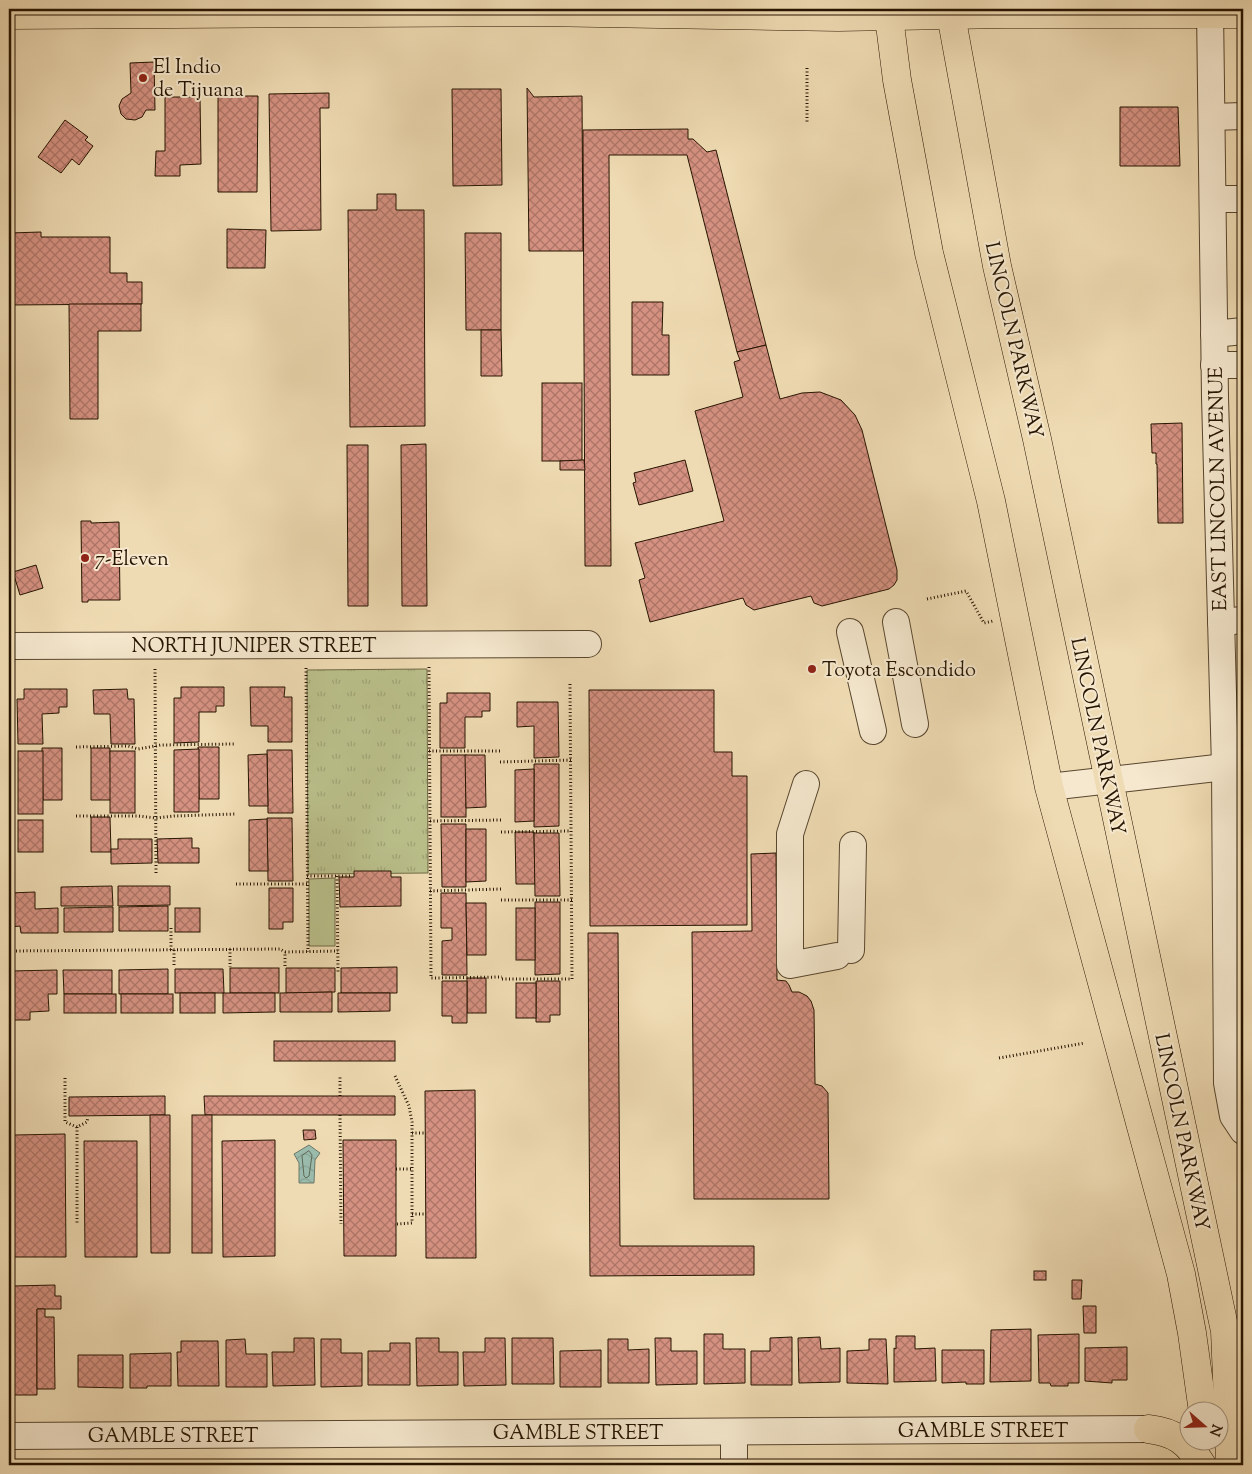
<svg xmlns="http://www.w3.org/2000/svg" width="1252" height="1474" font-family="'Sorts Mill Goudy',serif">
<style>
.grass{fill:url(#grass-tufts);stroke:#706a46}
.green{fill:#bac08b;stroke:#706a46}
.water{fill:url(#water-waves);stroke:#6c7868}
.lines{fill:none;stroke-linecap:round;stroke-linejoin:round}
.shore{stroke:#606856;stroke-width:1}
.building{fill:url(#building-cross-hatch);stroke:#261401}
.minor-casing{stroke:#58462e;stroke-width:28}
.major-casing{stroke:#261401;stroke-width:29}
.highway-casing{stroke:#261401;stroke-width:29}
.path{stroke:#261401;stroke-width:3;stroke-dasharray:1 2.5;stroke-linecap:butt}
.minor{stroke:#f5e8ce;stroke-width:26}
.major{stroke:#efdbb3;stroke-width:28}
.highway{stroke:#efdbb3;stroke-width:28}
.poi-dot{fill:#8f2418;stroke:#f5e8ce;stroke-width:2}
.labels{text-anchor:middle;stroke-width:4;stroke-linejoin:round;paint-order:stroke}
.poi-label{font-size:20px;fill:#261401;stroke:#f5e8ce;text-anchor:start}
.street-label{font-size:20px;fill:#261401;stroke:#f5e8ce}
</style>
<defs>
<pattern id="grass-tufts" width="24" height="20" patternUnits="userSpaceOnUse" patternTransform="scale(1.25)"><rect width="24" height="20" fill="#bac08b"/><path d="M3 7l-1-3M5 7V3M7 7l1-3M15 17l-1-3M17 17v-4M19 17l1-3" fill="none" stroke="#a0a476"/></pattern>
<pattern id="water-waves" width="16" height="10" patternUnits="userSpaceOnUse" patternTransform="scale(1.25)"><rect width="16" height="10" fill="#9abbac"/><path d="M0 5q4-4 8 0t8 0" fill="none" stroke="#85a092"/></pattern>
<pattern id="building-cross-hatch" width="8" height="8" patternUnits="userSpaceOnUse" patternTransform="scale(1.25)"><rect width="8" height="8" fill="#d59181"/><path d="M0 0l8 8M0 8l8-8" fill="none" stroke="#ad7567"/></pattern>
</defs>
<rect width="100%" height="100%" fill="#efdbb3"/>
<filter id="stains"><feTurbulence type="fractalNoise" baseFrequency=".004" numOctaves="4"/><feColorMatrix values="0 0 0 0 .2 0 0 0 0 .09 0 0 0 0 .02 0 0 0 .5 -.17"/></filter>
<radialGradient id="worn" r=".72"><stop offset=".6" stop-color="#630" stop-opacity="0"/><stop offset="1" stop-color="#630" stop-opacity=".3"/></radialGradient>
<path class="grass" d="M427 669 428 873 308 874 307 670Z"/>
<path class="green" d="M335 878V946H309V879Z"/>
<path class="water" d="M309 1145 320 1153 315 1160 314 1183H299V1163L294 1154Z"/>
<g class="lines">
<path class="shore" d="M309 1151 312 1155 309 1176 306 1178 304 1176 302 1156Z"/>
</g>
<g class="building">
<path d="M154 62 155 110H146L142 117 135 120 126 119 121 114 119 106 122 99 131 93 130 63Z"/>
<path d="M527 88 534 97 582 96 583 251H529Z"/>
<path d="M452 89H501L502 185 453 186Z"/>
<path d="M329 93V108H320L321 230 271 231 269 94Z"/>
<path d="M218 96H258L257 192H218Z"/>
<path d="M165 97H200L201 164 180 165V176H155L156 151H165Z"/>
<path d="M1120 107H1178L1180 166H1120Z"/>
<path d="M65 120 88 137 85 140 93 146 79 165 72 159 61 173 38 157Z"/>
<path d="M688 129V139H693L707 152 716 150 766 345 737 352 687 155H609L611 566H585L583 130Z"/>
<path d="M377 194H396V210H424L425 426 350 427 348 210H377Z"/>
<path d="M227 229 266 230 265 268H227Z"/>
<path d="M41 232V237H110V273H127V282H142V304L9 305V233Z"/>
<path d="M465 233H501V330H466Z"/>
<path d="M632 302H663L662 335H669V375H632Z"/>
<path d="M69 304H141V331H98V419H70Z"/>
<path d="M481 330H501L502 376H481Z"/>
<path d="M766 345 780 399 802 393 820 392 841 400 855 415 862 430 897 570V580L894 585 889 589 822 606 814 603 811 596 754 610 746 605 743 598 650 622 639 580 645 578 635 543 724 521 695 411 743 397 734 362 740 360 737 352Z"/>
<rect x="542" y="383" width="40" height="78"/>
<path d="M1182 423 1183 523H1158L1157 464H1156V453H1152L1151 424Z"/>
<path d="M426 444 427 606H402L401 445Z"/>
<path d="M347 445H368V606H348Z"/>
<path d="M582 460H584L585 470H560V461Z"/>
<path d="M685 460 693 491 639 505 633 483 636 482 634 473Z"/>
<path d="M81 521H91V523L119 522 120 600H88V602H82Z"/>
<path d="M36 565 43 588 20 595 13 572Z"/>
<path d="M181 687H224V706H216V712H199V742L174 743V698H181Z"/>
<path d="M250 687H285L284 697H292V742H268V726H251Z"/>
<path d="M24 689H67V707H59V713L42 714 43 744H18L17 699H24Z"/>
<path d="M127 689 128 699H134L135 744H111L110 714H94L93 690Z"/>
<path d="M589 690H714V752H732V776H747V925L590 926Z"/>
<path d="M447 693H490V711H482V717H465V748H440V703H447Z"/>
<path d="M517 702H558L559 757 534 758V726L517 727Z"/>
<path d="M198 747H219V799H199Z"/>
<path d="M42 748H62V800H43Z"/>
<path d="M91 748H110L111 800H91Z"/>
<path d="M199 749V812H174V750Z"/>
<path d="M267 750H292L293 813H268Z"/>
<rect x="18" y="751" width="25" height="63"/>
<rect x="110" y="751" width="25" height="62"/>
<path d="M267 754 268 806H249L248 755Z"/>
<rect x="441" y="755" width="25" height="62"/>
<path d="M465 755H485L486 807 466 808Z"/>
<path d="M534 764H559V826L534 827Z"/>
<path d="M534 769V821L515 822V770Z"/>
<path d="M91 817H110L111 852H91Z"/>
<path d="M267 818H292L293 881H268Z"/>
<path d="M267 819 268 871H249V820Z"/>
<rect x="18" y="820" width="25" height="32"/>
<path d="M441 824H466V887H442Z"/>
<path d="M466 829H486V881L466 882Z"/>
<path d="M515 832H534L535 884H516Z"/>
<path d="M534 833H559L560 896H535Z"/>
<path d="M192 838V848H199V863H158L157 839Z"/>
<path d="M118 839H152V863L111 864V849H118Z"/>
<path d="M776 853 777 980 786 981 789 985 792 992H799L807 996 811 1001 814 1010 815 1084 822 1086 828 1093V1097L829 1199H694L692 932 752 931 751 854Z"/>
<path d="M354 871H391V877H401V906L340 907 339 877H354Z"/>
<path d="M112 886 113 906H61V887Z"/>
<path d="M118 886H170V905L118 906Z"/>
<path d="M269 888H293V922H283V929H269Z"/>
<path d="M35 892V909L58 908V933H21L20 926 10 927 9 893Z"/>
<path d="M441 893H466L467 975H442V941L452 940V928H441Z"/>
<path d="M535 902H560V974L535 975Z"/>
<path d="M466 903H486V955H467Z"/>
<path d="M168 906V931H119V907Z"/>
<path d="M113 907V932H64V908Z"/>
<rect x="175" y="908" width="25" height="24"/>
<rect x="516" y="908" width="19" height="52"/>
<path d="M588 933H618L620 1246H754V1275L590 1276Z"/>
<path d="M397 967V993H341V968Z"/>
<rect x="230" y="968" width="49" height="25"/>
<path d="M286 968H335V992L286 993Z"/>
<path d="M168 969V994H119V970Z"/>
<path d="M175 969H223L224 993H175Z"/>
<path d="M57 970V994H48L49 1011 30 1012V1020H11L10 971Z"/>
<path d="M63 970H112V994H64Z"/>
<rect x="467" y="978" width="19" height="35"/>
<path d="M442 981H467V1023H452V1016H442Z"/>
<path d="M536 981H560V1015H550V1022H536Z"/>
<rect x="516" y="983" width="20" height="35"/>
<path d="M332 992V1012H280V993Z"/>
<rect x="180" y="993" width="35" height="20"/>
<path d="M223 993H275V1012L223 1013Z"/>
<path d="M338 993H390V1011L338 1012Z"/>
<rect x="64" y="994" width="52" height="19"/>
<rect x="121" y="994" width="52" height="19"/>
<rect x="274" y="1041" width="121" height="20"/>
<path d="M475 1090 476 1258H426L425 1091Z"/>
<path d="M165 1096V1115L69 1116V1097Z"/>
<path d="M204 1096H395V1115H205Z"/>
<path d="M150 1115H170V1253H151Z"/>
<rect x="192" y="1115" width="20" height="138"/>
<path d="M303 1130H315L316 1139 304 1140Z"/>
<path d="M65 1134 66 1257H14V1135Z"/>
<path d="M275 1140V1256L223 1257 222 1141Z"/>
<path d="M343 1140H396V1256H344Z"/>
<path d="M84 1141H137V1257H85Z"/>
<rect x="1034" y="1271" width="12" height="9"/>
<path d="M1072 1280H1082L1081 1299H1072Z"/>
<path d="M55 1285V1296H61V1309H37V1395H13V1286Z"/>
<path d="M1083 1306H1096V1333H1084Z"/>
<path d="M37 1309H45V1317H54L55 1389H37Z"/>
<path d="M1031 1329V1381L990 1382 991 1330Z"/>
<path d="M704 1334H723V1349H745V1383L704 1384Z"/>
<path d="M1079 1334V1383H1068V1386H1051L1050 1383H1039L1038 1335Z"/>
<path d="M896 1336H915V1349L935 1348 936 1381 894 1382V1348L896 1349Z"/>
<path d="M792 1337V1385H751V1351H770V1338Z"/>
<path d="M820 1337 821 1349 840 1348V1382L799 1383 798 1338Z"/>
<path d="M294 1338H314L315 1385 273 1386 272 1352H294Z"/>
<path d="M416 1338H439V1352H458V1385L417 1386Z"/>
<path d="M485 1338H505L506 1385 464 1386 463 1352H485Z"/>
<path d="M512 1338H553L554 1384H512Z"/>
<path d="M655 1338H671V1351H697V1384L656 1385Z"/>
<path d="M245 1339 246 1354H267V1387H226V1340Z"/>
<path d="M321 1339H341V1353H362V1386L321 1387Z"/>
<path d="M608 1339H628V1350L649 1349V1383H608Z"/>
<path d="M869 1339H886L888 1384 847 1383V1351L869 1350Z"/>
<path d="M181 1341H218L219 1386H178L177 1352H181Z"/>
<path d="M390 1343H410V1385H368V1351H390Z"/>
<path d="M1127 1347V1380H1112V1383L1085 1381V1348Z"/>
<path d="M601 1350V1387H560V1351Z"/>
<path d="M942 1350H984V1384H966V1382L942 1383Z"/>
<path d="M171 1353V1386H147V1388H130V1354Z"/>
<path d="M78 1355H123V1388L78 1387Z"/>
</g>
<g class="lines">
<defs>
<g id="minor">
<path d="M1210 9 1215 397 1225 767 1227 1083 1233 1116 1243 1131"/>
<path d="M1212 117 1243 116"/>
<path d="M1213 199H1243"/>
<path d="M1214 334 1243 331"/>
<path d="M1214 365H1243"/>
<path d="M896 622 915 724"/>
<path d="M1221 622 1243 620"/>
<path d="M850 632 873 731"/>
<path d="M9 646 588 644"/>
<path d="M806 784 790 834V965L837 956"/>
<path d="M1049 787 1225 767"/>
<path d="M851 950 853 845"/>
<path d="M734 1432V1465"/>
<path d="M9 1436 1148 1429"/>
</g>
<g id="major">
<path d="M9 15 538 12 838 17 1005 14H1243"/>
<path d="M951 15 997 266 1037 439 1225 1331 1230 1450 1229 1465"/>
<path d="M889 17 897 80 929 253 991 501 1049 787 1181 1274 1192 1333 1203 1412"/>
<path d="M1148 1429C1175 1432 1188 1442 1202 1465"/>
</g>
<g id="highway">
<path d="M887 9 889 17"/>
<path d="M950 9 951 15"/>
</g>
</defs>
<use href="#minor" class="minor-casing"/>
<use href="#major" class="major-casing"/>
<use href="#highway" class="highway-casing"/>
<g class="path">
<path d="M807 68V122"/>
<path d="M927 599 966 591 984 623 993 621"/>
<path d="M429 667 431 978 502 977"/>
<path d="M306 668 308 952"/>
<path d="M155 669 156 874"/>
<path d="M9 744H13"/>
<path d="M76 747 128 746 138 749 161 745 234 744"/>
<path d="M429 751H500"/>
<path d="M500 762 571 760"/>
<path d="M9 814H15"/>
<path d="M76 816H138L156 818 174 816 235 814"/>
<path d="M430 821 501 820"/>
<path d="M501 832 571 831"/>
<path d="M307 876H352"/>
<path d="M337 876 338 972"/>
<path d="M236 884H307"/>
<path d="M430 891 501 889"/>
<path d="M501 900H572"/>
<path d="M230 949V967"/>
<path d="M171 950V927"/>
<path d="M174 950V966"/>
<path d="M9 951 280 949 285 952"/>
<path d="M285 966V952L338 951"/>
<path d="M502 979H572L570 683"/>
<path d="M999 1058 1085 1043"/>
<path d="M395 1076 409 1106 412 1122V1223L396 1224"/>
<path d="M65 1078V1122L77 1127 87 1122 88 1117"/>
<path d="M340 1096V1076"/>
<path d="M340 1115 341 1224"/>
<path d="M77 1127V1225"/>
<path d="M412 1133H426"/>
<path d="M9 1167H14"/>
<path d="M396 1169H412"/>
<path d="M412 1214H426"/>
<path d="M9 1224H14"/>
<path d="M9 1303H13"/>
<path d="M9 1318H13"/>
<path d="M9 1346H13"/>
<path d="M9 1375H13"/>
</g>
<use href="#minor" class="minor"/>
<use href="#major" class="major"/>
<use href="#highway" class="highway"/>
</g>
<g class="poi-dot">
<circle cx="143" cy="78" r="5"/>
<circle cx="85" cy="558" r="5"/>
<circle cx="812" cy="669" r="5"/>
</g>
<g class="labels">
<g class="poi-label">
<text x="153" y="73">El Indio<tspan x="153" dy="23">de Tijuana</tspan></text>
<text x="95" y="565">7-Eleven</text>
<text x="822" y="676">Toyota Escondido</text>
</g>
<g class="street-label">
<text transform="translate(1015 340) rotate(77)" y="7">LINCOLN PARKWAY</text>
<text transform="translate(1217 489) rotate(-91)" y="7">EAST LINCOLN AVENUE</text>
<text x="254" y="652">NORTH JUNIPER STREET</text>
<text transform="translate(1099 736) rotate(78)" y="7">LINCOLN PARKWAY</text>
<text transform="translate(1183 1132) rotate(78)" y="7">LINCOLN PARKWAY</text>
<text x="983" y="1437">GAMBLE STREET</text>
<text x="578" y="1439">GAMBLE STREET</text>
<text x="173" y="1442">GAMBLE STREET</text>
</g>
</g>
<rect width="1252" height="1474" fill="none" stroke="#efdbb3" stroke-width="30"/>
<rect x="10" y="10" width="1232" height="1454" fill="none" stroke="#261401" stroke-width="2.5"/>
<rect x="15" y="15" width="1222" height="1444" fill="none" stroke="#261401"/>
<g transform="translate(1204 1426) rotate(110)"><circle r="24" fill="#f5e8ce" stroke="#a2937c"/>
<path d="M0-4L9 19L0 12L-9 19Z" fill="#8f2418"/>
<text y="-8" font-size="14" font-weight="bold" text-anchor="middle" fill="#261401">N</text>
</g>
<rect width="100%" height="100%" filter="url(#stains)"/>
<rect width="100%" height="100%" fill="url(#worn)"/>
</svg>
